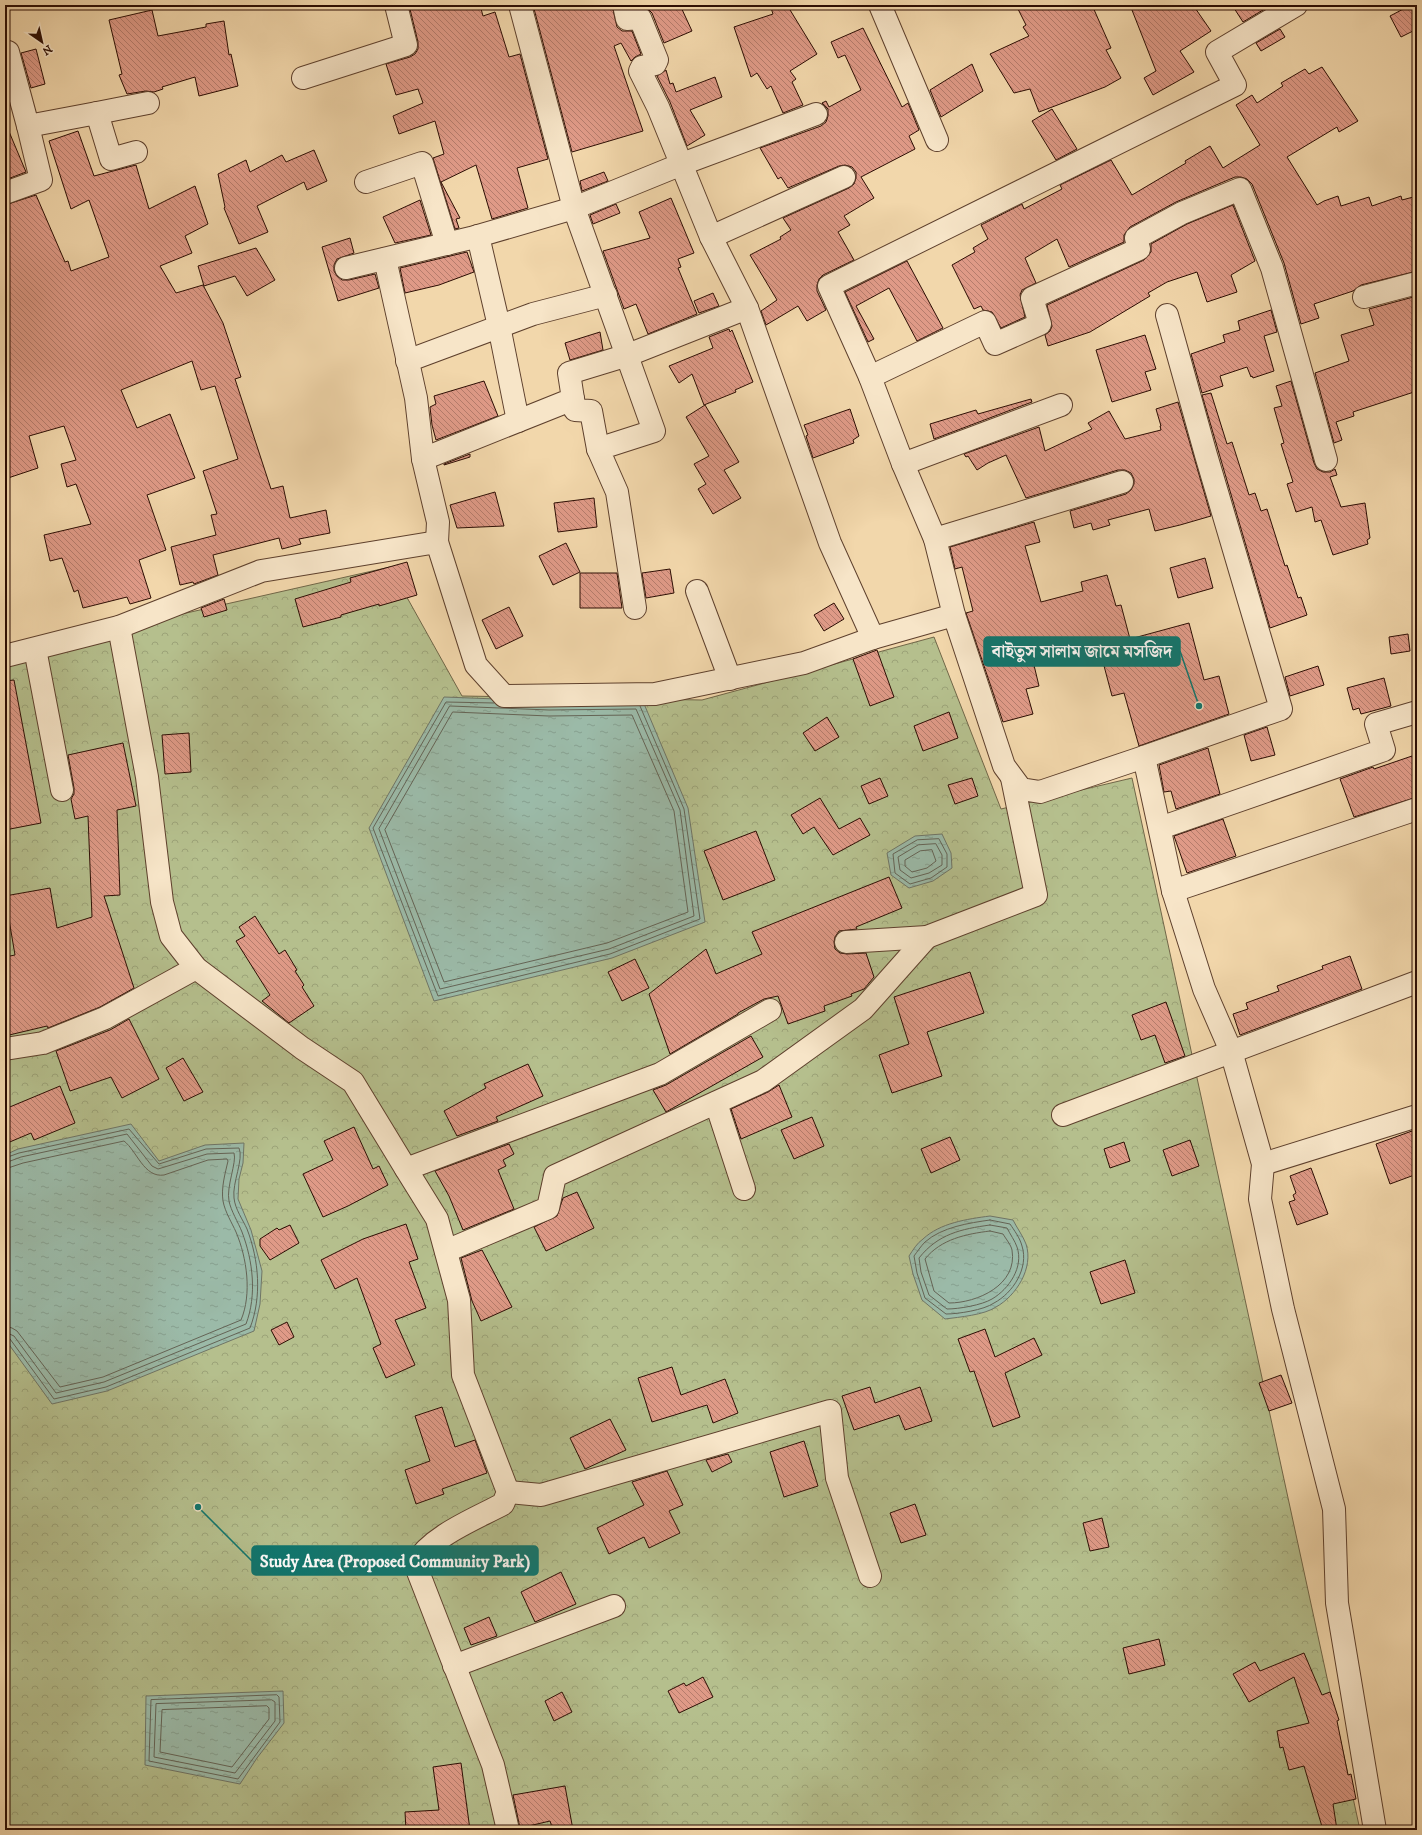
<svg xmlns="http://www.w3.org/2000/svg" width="1422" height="1835" font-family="'IM FELL DW Pica','Noto Serif Bengali',serif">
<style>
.forest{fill:url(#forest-crowns);stroke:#706648}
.water{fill:url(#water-ripples);stroke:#6f7566}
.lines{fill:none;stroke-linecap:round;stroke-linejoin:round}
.shore{stroke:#646456;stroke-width:1}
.building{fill:url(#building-back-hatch);stroke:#2c0d03}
.street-casing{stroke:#5e402d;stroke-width:24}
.street{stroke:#f7e5c8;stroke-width:22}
.leader{fill:none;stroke:#0f766e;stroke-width:1.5}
.callout-dot{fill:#0f766e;stroke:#f7e5c8;stroke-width:1.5}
.callout{fill:#0f766e;stroke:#0f766e;stroke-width:1.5}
.callout-label{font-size:17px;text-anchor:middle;font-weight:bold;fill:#fff}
</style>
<defs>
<pattern id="forest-crowns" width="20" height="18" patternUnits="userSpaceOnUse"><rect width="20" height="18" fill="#b5bf8d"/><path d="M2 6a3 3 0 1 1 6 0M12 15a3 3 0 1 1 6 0" fill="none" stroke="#9ca378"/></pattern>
<pattern id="water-ripples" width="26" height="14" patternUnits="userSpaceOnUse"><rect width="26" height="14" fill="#9bbaa8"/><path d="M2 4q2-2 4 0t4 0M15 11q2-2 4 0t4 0" fill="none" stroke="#869f8f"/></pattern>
<pattern id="building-back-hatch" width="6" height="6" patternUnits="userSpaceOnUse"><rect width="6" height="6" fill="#df9a87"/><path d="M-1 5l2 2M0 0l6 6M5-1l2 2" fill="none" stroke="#b57c6c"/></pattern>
</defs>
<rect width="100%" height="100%" fill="#f2d7ab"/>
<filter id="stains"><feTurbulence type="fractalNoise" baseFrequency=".005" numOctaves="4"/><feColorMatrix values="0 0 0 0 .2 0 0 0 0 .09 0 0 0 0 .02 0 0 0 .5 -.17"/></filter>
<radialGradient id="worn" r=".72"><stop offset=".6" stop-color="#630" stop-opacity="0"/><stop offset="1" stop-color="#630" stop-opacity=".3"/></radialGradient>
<path class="forest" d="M390 567 462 696 702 700 934 637 1001 809 1132 778 1360 1830H5V654Z"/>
<g class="water">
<path d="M444 697 549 701 642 699 688 808 705 922 612 958 434 1001 369 828Z"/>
<path d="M942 834 951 853 952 868 933 881 909 888 891 875 887 853 915 836Z"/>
<path d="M131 1124 159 1161 205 1145 244 1143 243 1163 239 1179 238 1199 251 1230 262 1271 260 1304 254 1331 107 1391 52 1404 5 1339V1155L18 1149Z"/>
<path d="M990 1216 1013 1220C1017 1228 1023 1236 1026 1244 1034 1268 1016 1296 996 1307 984 1315 960 1317 945 1319L922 1300 913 1274 909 1256C913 1250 917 1243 923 1239 940 1223 967 1219 990 1216Z"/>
<path d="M283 1691 284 1723 257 1758 240 1784 145 1765 146 1696Z"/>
</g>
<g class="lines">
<g class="shore">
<path d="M494 703 446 702 373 828 438 996 610 954 700 919 684 809 640 706"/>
<path d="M450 706 549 710 636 709 680 810 694 916 609 949 440 989 379 829Z"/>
<path d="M453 712 549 716 632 715 674 811 688 912 607 943 444 982 385 830Z"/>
<path d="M939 839 947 854V867L931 878 910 884 895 873 893 854 917 840Z"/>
<path d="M936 844 942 855V865L929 873 911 878 900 870 898 857 918 845Z"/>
<path d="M932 850 936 861 927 868 912 872 905 866V860L920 851Z"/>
<path d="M5 1158 19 1153 129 1129 159 1164 206 1149 239 1148C244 1159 232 1183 234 1198 235 1209 243 1220 247 1229 259 1260 262 1297 250 1328L106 1387 54 1399 10 1339 5 1337"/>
<path d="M5 1163 21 1157 127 1134 152 1166 158 1169 207 1154 234 1153C237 1162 226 1187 229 1201 231 1211 238 1222 242 1232 253 1261 257 1295 246 1324L104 1382 56 1393 14 1336 5 1332"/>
<path d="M5 1169 23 1163 124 1141C137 1151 144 1178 164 1175L208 1160 227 1159 228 1161C225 1174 221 1188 223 1201 225 1212 232 1223 236 1232 247 1258 252 1294 241 1320L103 1377 60 1387 17 1331 12 1328 5 1326"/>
<path d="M990 1220 1010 1224C1014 1230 1020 1238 1022 1246 1029 1268 1013 1293 994 1303 984 1310 958 1314 946 1314L925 1298 917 1273 914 1256C917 1252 921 1246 925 1242 942 1227 969 1223 990 1220Z"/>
<path d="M990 1225 1007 1228C1010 1234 1015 1241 1017 1247 1024 1267 1009 1289 992 1299 982 1305 959 1309 947 1309L929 1295 921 1272 919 1258C938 1234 961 1229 990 1225Z"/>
<path d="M990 1231 1003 1234C1006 1239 1011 1245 1012 1250 1018 1285 977 1303 949 1303L934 1291 925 1259C941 1239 966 1234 990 1231Z"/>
<path d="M277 1695 279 1697 280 1722 238 1779 149 1761 151 1700Z"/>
<path d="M272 1700 275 1702V1721L235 1773 154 1757 156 1704Z"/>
<path d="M267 1706 269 1708V1719L232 1767 160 1752 162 1710Z"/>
</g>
</g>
<g class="building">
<path d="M409 5H480L483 16 495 12 509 57 520 54 548 159 517 168 528 208 492 219 476 165 441 182 460 218 456 219 459 228 455 229 433 158 444 154 435 121 399 134 393 116 423 103 418 89 396 95 386 64 410 57 415 54 418 49V42Z"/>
<path d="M533 5H612L617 27 622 31H632L641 54 635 57 631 61 621 43 614 46 643 131 572 152Z"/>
<path d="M642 5H680L692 31 664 43 652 13 647 8 640 6Z"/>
<path d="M770 5H787L817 54 790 71 796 79 792 82 803 105 783 113 771 86 767 89 757 73 751 77 734 27 773 14Z"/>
<path d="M1016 5H1092L1111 48 1106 50 1121 78 1105 87 1039 112 1030 89 1014 93 990 54 1029 36 1023 27 1026 25Z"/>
<path d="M1130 5H1193L1211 31 1180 51 1194 72 1153 95 1144 78 1156 71Z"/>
<path d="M1232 5H1259L1263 10 1243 22Z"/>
<path d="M1411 5H1417V29L1401 37 1390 16Z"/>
<path d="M152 10 158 36 206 27V24L224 21 229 55 231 54 238 86 199 96 195 77 162 87 163 89 154 92 146 91 127 94 119 75 122 74 109 20Z"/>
<path d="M863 28 902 107 908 103 919 130 909 136 915 149 861 177 874 198 844 216 850 225 838 232 854 260 823 275 819 279 817 285V291L826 310 807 321 798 306 766 325 761 311 777 300 750 255 781 239 780 237 791 230 783 218 849 188 854 184 856 178V172L852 167 845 165 839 166 788 188 781 177 778 179 760 148 821 126 826 122 828 116V109L822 103 826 101 829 107 861 90 845 55 838 58 831 42Z"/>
<path d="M1280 29 1285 37 1261 51 1256 43Z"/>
<path d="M36 49 45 84 31 88 21 53Z"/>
<path d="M972 64 983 91 941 117 930 90Z"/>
<path d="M1322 67 1358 121 1339 132 1337 127 1287 157 1317 205 1324 201 1338 196 1341 206 1369 197 1372 206 1401 196 1402 200 1417 196V271L1361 285 1353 291 1314 304 1319 318 1301 324 1284 263 1252 184 1247 179 1241 177H1235L1176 202 1130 227 1124 235V242L1069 267 1057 239 1025 258 1036 283 1022 290 1020 295 1025 317 1001 328 992 312 983 310 981 306 974 309 952 265 975 252 973 248 988 239 981 225 1022 204 1024 209 1062 189 1060 185 1111 160 1132 195 1186 163 1185 161 1210 146 1223 168 1260 145 1236 105 1252 95 1257 103 1283 86 1281 83 1305 69 1309 74Z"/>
<path d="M666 70 670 84 673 83 676 92 715 77 722 97 690 110 705 135 687 146 670 102 657 76Z"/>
<path d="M1052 109 1077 149 1056 160 1032 121Z"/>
<path d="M5 122 26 172 5 180Z"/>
<path d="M78 131 94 176 136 165 149 209 195 186 208 224 185 236 192 253 160 266 176 293 203 285 223 323 241 377 235 379 271 489 283 486 290 518 326 510 330 533 299 539 301 544 282 549 279 538 213 555 218 575 194 584 193 582 180 585 171 547 216 535 211 515 217 514 203 471 238 459 215 386 201 390 192 361 121 390 137 428 170 414 195 478 147 495 166 550 139 560 151 598 130 604 127 597 83 608 78 590 74 592 62 558 50 561 44 535 91 524 76 484 67 487 61 464 76 460 64 426 29 436 38 468 5 479V205L36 195 65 262 68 261 71 271 109 257 89 200 71 209 49 141Z"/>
<path d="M314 150 327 181 307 190 304 182 257 206 268 232 239 244 224 208 225 207 218 174 246 160 250 172 282 155 286 162Z"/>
<path d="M604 172 608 181 582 191 580 181Z"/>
<path d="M671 198 694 253 678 259 681 267 678 268 697 314 648 334 636 304 624 309 603 251 650 238 639 212Z"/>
<path d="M420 200 431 235 395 243 383 217Z"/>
<path d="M616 204 620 213 593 224 590 215Z"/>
<path d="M1233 205 1255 261 1231 275 1237 292 1207 302 1197 272 1167 282 1148 293 1150 296 1090 332 1048 346 1045 335 1050 331 1052 326 1047 305 1144 260 1151 252V244L1187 224Z"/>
<path d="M350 238 354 253 337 259 334 265V271L337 276 342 280H349L375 274 379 288 338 301 322 247Z"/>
<path d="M256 248 275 280 247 296 235 276 204 286 198 266Z"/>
<path d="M467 252 474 272 439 285 405 293 400 268Z"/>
<path d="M907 261 943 328 917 341 889 288 856 306 874 339 868 342 845 292Z"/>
<path d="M713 293 719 306 699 313 694 301Z"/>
<path d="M1417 296V391L1353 412 1354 416 1336 422 1342 440 1334 443 1315 373 1349 361 1341 335 1374 325 1369 309Z"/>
<path d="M1271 310 1277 332 1264 336 1274 371 1253 378 1252 376 1251 377 1247 367 1220 376 1223 386 1202 393 1191 354 1225 342 1223 335 1240 330 1238 321Z"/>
<path d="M729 329 730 332 732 330 753 382 735 390 736 392 704 405 692 374 679 383 669 366 713 348 709 337Z"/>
<path d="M600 332 603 350 570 360 565 343Z"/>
<path d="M1145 335 1156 369 1145 372 1151 390 1112 402 1096 350Z"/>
<path d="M484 381 498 416 436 440 432 425 430 407 436 404 434 396Z"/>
<path d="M1291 381 1314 463 1317 469 1323 472H1330L1335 469 1337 475 1330 477 1341 507 1365 503 1370 538 1367 540 1368 544 1333 555 1321 520 1315 522 1312 507 1296 512 1287 484 1293 482 1281 444 1284 443 1274 408 1282 406 1276 386Z"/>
<path d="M1211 393 1227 444 1232 442 1249 495 1255 493 1261 511 1267 509 1285 566 1287 565 1298 598 1301 597 1307 615 1270 628 1202 395Z"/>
<path d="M1031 399 1032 402 934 439 930 424 976 410 978 414Z"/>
<path d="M1178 402 1211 516 1180 525 1155 531 1149 509 1108 520 1110 525 1093 530 1091 523 1074 528 1070 511 1126 494 1131 490 1134 484V479L1131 473 1125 470H1118L1026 498 1006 455 988 463 977 470 968 456 966 457 964 454 1039 427 1045 451 1092 429 1088 423 1109 411 1125 439 1161 430 1160 426H1161L1156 409Z"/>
<path d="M705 405 739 462 724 470 741 498 713 514 698 489 706 484 694 464 709 456 686 417Z"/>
<path d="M850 409 859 436 853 440 854 443 813 458 806 436 808 435 804 425Z"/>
<path d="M470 454V457L444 465V464Z"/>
<path d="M495 492 504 526 457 528 450 505Z"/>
<path d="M594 498 597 527 558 532 554 503Z"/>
<path d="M1034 522 1040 542 1025 546 1041 602 1083 591 1081 582 1107 575 1116 606 1121 605 1130 639 1189 623 1204 680 1219 676 1229 714 1139 746 1124 693 1112 696 1099 647 1068 655 1067 652 1033 661 1039 686 1026 689 1033 714 1003 722 966 613 973 611 962 567 955 569 950 547Z"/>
<path d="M566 543 580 572 553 585 539 556Z"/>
<path d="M1205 558 1213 588 1178 598 1170 568Z"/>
<path d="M407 562 417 595 379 606V604L341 615V617L303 627 295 599 351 582 350 578Z"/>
<path d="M670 569 674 593 646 598 642 573Z"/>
<path d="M580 573H617L622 608H580Z"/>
<path d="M224 599 227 610 204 617 201 608Z"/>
<path d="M834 603 844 619 824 631 814 615Z"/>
<path d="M509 607 523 636 496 649 482 620Z"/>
<path d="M1408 634 1410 651 1391 654 1389 637Z"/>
<path d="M877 650 894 697 870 706 853 659Z"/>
<path d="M1318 666 1324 685 1290 696 1285 677Z"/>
<path d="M1384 678 1391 706 1361 714 1359 708 1353 710 1347 688Z"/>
<path d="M14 680 41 823 5 830V681Z"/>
<path d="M949 712 958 738 923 751 914 726Z"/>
<path d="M827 717 839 737 815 751 803 733Z"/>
<path d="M1267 727 1275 755 1251 761 1244 735Z"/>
<path d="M189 733 191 772 165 774 162 735Z"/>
<path d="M123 743 136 806 117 810 120 895 104 896 134 988 100 1007 48 1028 47 1026 5 1036V957L15 955 5 896 50 888 57 928 92 917 88 816 75 819 71 799 74 794V788L68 755Z"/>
<path d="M1208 748 1220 794 1176 809 1171 791 1164 792 1159 765Z"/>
<path d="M1412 756 1417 769V797L1354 817 1340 779 1373 767 1374 769Z"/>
<path d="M880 778 888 796 869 804 861 786Z"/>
<path d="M972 778 978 796 955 804 948 785Z"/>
<path d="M820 798 839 829 860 818 870 835 833 855 814 827 803 834 791 815Z"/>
<path d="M1223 819 1236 856 1187 873 1174 836Z"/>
<path d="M756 831 775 880 723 900 704 851Z"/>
<path d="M889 877 902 908 856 927 857 929 839 931 835 937 834 942 835 949 840 953 847 954 866 953 874 977 864 989 851 994 852 996 824 1006 825 1011 788 1024 778 996 764 999 738 1013V1014L670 1054 649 994 706 949 716 974 762 954 752 932Z"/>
<path d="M255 916 279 954 285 950 297 970 295 971 304 985 302 987 314 1006 289 1023 262 1001 270 995 236 941 245 936 239 927Z"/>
<path d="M1350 956 1362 989 1240 1035 1233 1014 1248 1009 1246 1003 1279 991 1277 986 1323 969 1322 966Z"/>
<path d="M635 959 649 988 622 1001 608 972Z"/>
<path d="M970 972 984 1013 927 1032 942 1076 892 1093 879 1055 909 1044 894 997Z"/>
<path d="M1166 1002 1185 1056 1165 1063 1155 1035 1141 1040 1132 1015Z"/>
<path d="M129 1019 159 1079 122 1098 111 1077 70 1091 56 1051 110 1030Z"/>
<path d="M751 1036 763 1057 666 1112 653 1090 666 1085Z"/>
<path d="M183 1058 203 1092 184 1101 166 1068Z"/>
<path d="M528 1064 543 1096 496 1117 498 1121 457 1136 444 1111 486 1088 484 1084Z"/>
<path d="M779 1085 792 1117 741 1139 731 1109 768 1092Z"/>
<path d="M60 1086 75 1123 34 1140 31 1133 5 1144V1109Z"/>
<path d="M812 1117 824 1146 794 1159 781 1130Z"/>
<path d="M354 1127 373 1169 379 1166 388 1185 348 1206 323 1217 303 1174 333 1160 324 1141Z"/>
<path d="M1412 1131 1417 1145V1174L1390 1184 1376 1144Z"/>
<path d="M950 1137 960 1160 931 1173 921 1149Z"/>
<path d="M1190 1140 1199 1166 1172 1176 1163 1150Z"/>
<path d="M1124 1142 1130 1161 1110 1168 1104 1149Z"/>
<path d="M509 1144 514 1154 503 1160 506 1166 498 1170 514 1209 463 1230 449 1196 435 1171Z"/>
<path d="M1311 1168 1328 1214 1297 1225 1289 1202 1295 1200 1293 1195 1296 1193 1290 1176Z"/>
<path d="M577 1192 594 1228 546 1251 534 1227 557 1216 563 1198Z"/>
<path d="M406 1224 418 1259 409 1262 426 1308 395 1320 415 1365 386 1378 373 1348 381 1344 357 1278 335 1289 321 1260 363 1239Z"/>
<path d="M290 1225 299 1243 270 1260 260 1246V1239L277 1228 279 1230Z"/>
<path d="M482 1250 512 1307 481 1321 472 1301 461 1258Z"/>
<path d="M1125 1260 1135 1293 1101 1304 1090 1272Z"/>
<path d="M287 1322 294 1337 279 1345 271 1330Z"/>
<path d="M985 1329 995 1357 1034 1338 1042 1355 1005 1373 1020 1417 993 1427 974 1371 970 1372 958 1339Z"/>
<path d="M672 1367 681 1395 725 1379 738 1413 713 1423 707 1405 652 1422 638 1378Z"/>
<path d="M1281 1375 1292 1403 1269 1411 1259 1383Z"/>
<path d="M870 1387 875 1403 920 1387 932 1421 905 1430 899 1415 854 1430 842 1396Z"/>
<path d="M442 1407 455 1447 475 1440 487 1473 442 1489 444 1494 416 1504 405 1470 430 1461 415 1416Z"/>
<path d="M610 1419 626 1450 585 1469 570 1438Z"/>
<path d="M804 1441 818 1486 784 1497 770 1452Z"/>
<path d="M728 1454 732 1462 712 1472 706 1460Z"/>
<path d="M667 1471 683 1505 669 1511 680 1533 649 1548 644 1537 609 1554 597 1528 644 1505 632 1482Z"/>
<path d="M915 1504 926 1535 901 1543 890 1513Z"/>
<path d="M1102 1518 1109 1547 1090 1551 1083 1523Z"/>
<path d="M561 1572 576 1604 535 1622 521 1592Z"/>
<path d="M489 1617 497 1636 471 1645 464 1628Z"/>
<path d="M1159 1639 1165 1665 1129 1674 1123 1648Z"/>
<path d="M1304 1653 1322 1695 1330 1692 1339 1720 1337 1721 1348 1775 1351 1774 1356 1799 1333 1804 1337 1830H1323L1304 1766 1289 1770 1283 1747 1280 1748 1277 1731 1309 1723 1294 1677 1249 1702 1233 1674 1255 1662 1260 1671Z"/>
<path d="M703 1677 713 1697 679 1713 668 1691 684 1683 686 1686Z"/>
<path d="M562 1692 572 1712 554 1721 545 1701Z"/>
<path d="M461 1763 470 1830H406L405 1812 439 1810 433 1767Z"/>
<path d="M565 1786 573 1830H553L550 1821 520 1828 513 1795Z"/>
</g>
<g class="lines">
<defs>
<g id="street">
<path d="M520 5 574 208 654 431 598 449 617 492 635 608"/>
<path d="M624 5 627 19 640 18 657 60 655 64 642 67 640 71 658 107 711 237 747 308 830 543 873 638"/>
<path d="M880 5 937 140"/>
<path d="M5 53 8 52 28 126 97 113 111 159 136 152"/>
<path d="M303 78 406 45 396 5"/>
<path d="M97 113 148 103"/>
<path d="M366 182 422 163 447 244"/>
<path d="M5 193 41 180 28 126"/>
<path d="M478 236 499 326 518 421"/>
<path d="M711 237 844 177"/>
<path d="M385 259 416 398 423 459 438 522 437 542"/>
<path d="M346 268 471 238 574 208 682 164 816 114"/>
<path d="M1364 297 1417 283"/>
<path d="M407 361 533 314 606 295"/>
<path d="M870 377 985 322 995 344 1040 324 1032 298 1139 249 1136 238 1182 213 1240 189 1272 268 1326 460"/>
<path d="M573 399 575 410 591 411 598 449"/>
<path d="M423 459 573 399 569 373 628 355 747 308"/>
<path d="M903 464 1061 405"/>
<path d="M935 539 1122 482"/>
<path d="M697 591 730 679"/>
<path d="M954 615 935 539 903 464 870 377 829 286 1235 85 1217 52 1296 5"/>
<path d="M119 627 147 777 162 902 171 936 196 968 302 1048 353 1082 406 1169 437 1219 459 1300 463 1375 508 1492 503 1504C475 1519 431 1536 415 1564L493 1765 508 1830"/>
<path d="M35 649 62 790"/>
<path d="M5 656 119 627 261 571 437 542 476 665 504 696 655 694 804 663 873 638 954 615 1004 766 1021 789 1040 792 1144 757 1173 891 1204 989 1231 1051 1263 1164 1260 1199 1283 1309 1334 1509 1337 1603 1375 1830"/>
<path d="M1144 757 1281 709 1206 455 1167 315"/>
<path d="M1160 828 1384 750 1376 724 1417 712"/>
<path d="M1173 891 1417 809"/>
<path d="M846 942 927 937 1036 895 1012 778"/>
<path d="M5 1049 43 1043 105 1018 196 968"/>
<path d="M716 1103 744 1189"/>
<path d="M1063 1115 1417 982"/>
<path d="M1263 1164 1417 1116"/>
<path d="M406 1169 660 1074 770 1010"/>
<path d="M446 1251 548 1208 555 1176 763 1081 863 1009 927 937"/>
<path d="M508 1492 541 1495 830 1411 837 1478 870 1576"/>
<path d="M454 1666 614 1606"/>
</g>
</defs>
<use href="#street" class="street-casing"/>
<use href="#street" class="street"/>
</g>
<path class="leader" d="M1199 706L1180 651M198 1507L252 1561"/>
<g class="callout-dot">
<circle cx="1199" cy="706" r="4"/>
<circle cx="198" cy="1507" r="4"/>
</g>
<g class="callout">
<rect x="984" y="637" width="196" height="29" rx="4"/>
<rect x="252" y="1546" width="286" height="29" rx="4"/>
</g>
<g class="callout-label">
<text x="1082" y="657">বাইতুস সালাম জামে মসজিদ</text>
<text x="395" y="1567">Study Area (Proposed Community Park)</text>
</g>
<rect width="1422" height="1835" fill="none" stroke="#f2d7ab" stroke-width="20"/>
<rect x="6" y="6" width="1410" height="1823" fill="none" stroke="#2c0d03" stroke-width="2"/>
<rect x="10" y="10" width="1402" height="1815" fill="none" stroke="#2c0d03"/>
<g transform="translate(42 42) rotate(146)" stroke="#f7e5c8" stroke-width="3" paint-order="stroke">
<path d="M0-3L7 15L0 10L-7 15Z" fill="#2c0d03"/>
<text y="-6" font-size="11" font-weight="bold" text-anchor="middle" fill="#2c0d03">N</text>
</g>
<rect width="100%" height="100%" filter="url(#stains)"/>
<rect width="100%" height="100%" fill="url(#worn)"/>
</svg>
